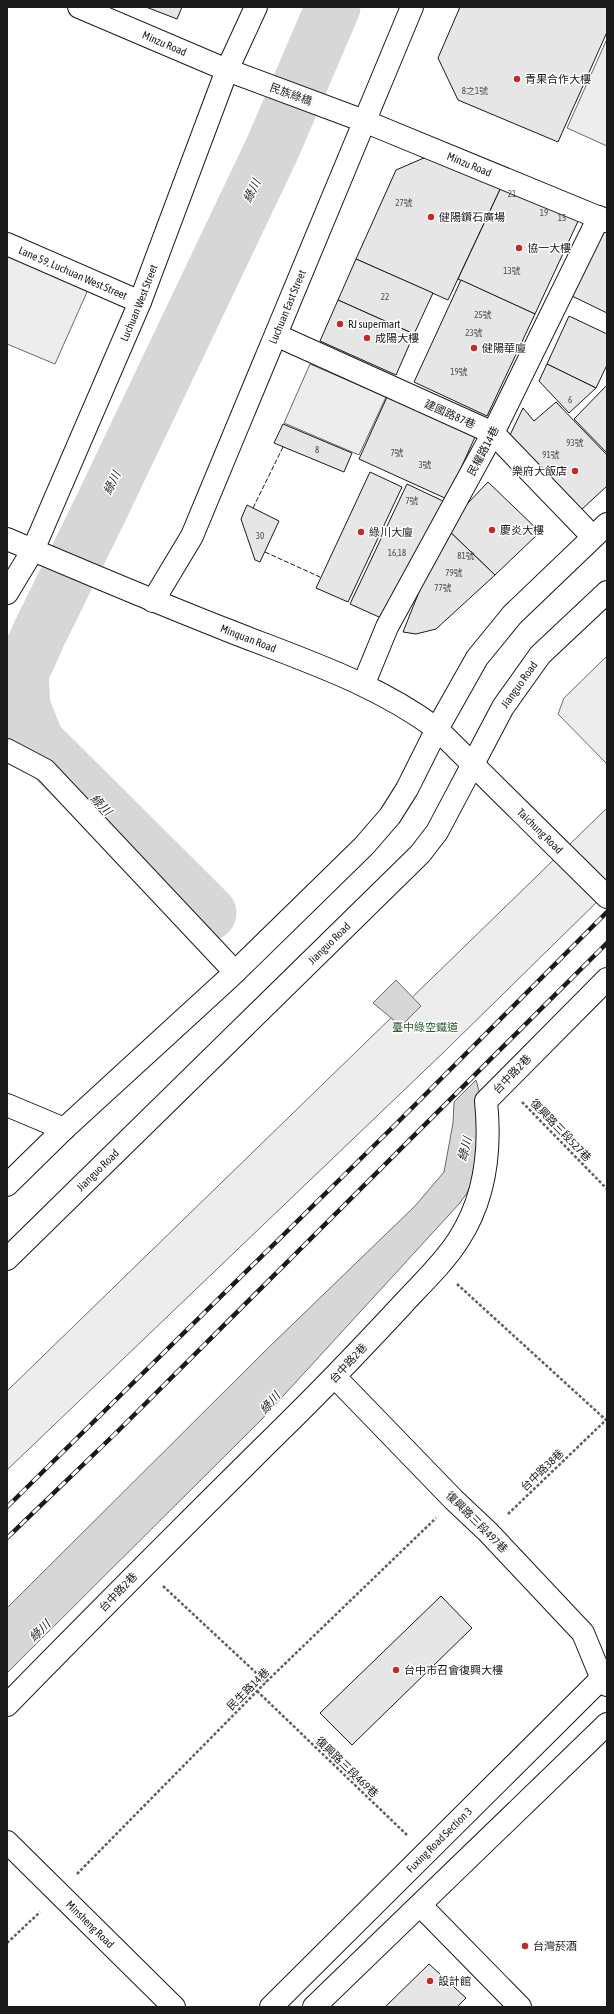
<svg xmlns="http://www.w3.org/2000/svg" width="614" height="2014" font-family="'Asap Condensed','Noto Sans TC',sans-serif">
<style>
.built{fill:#ededed;stroke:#6a6a6a}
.water{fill:#d7d7d7;stroke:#6a6a6a}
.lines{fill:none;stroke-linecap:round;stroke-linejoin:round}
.river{stroke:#d7d7d7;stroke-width:55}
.building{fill:#e6e6e6;stroke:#1a1a1a}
.minor-casing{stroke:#1a1a1a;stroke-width:24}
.major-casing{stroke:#1a1a1a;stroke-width:24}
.path{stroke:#5f5f5f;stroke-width:2.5;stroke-dasharray:3 2;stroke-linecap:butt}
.minor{stroke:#fff;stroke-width:22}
.major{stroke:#fff;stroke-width:22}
.rail-casing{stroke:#1a1a1a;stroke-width:4.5}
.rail{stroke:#fff;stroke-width:3;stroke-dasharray:9;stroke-linecap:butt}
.fence{stroke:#1a1a1a;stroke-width:1;stroke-dasharray:5 2;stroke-linecap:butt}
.poi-dot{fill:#c62828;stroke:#fff;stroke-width:1.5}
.labels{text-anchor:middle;stroke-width:3;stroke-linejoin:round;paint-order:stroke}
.number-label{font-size:9px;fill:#4d4d4d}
.street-label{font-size:11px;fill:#1a1a1a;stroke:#fff}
.poi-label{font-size:11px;fill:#1a1a1a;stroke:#fff;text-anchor:start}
.park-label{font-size:11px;fill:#2b5a34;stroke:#fff}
.water-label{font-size:12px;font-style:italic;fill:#1a1a1a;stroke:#fff}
</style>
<rect width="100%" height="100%" fill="#fff"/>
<g class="built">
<path d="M607 39V146L567 128Z"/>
<path d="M7 250 91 283 55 364 7 344Z"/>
<path d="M310 364 386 397 359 455 284 423Z"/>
<path d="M607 656V764L558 714 564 698Z"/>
<path d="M607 808V892L446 1050 7 1470V1391Z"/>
</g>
<g class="water">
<path d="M396 980 421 1006 401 1026 373 1003Z"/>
<path d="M476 1080 481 1098 475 1177 467 1193 459 1204 262 1419 7 1673V1608L267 1349 415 1206 444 1172 453 1123 454 1102Z"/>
</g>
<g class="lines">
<path class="river" d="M209 913 37 742 23 707 21 674 40 632 102 506 273 147 333 7"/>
</g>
<g class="building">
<path d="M146 7H182L177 19Z"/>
<path d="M460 7H607V32L558 142 458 100 438 58Z"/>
<path d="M440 151 504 181 448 300 356 259 396 170Z"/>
<path d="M504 181 580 217 535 314 458 279Z"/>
<path d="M603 228 607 230V313L572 296Z"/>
<path d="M356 259 433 293 414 334 338 300Z"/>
<path d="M461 280 535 314 487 416 414 382Z"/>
<path d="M338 300 414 334 396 375 320 341Z"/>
<path d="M569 316 607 334V365L596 388 547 364Z"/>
<path d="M547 364 596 388 569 413 539 381Z"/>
<path d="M607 385V453L574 419Z"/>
<path d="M387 397 475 437 447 499 359 459Z"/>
<path d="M556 402 607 455V486L581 510 510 435 523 408 534 421Z"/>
<path d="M283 424 352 453 344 472 274 443Z"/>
<path d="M370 472 402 487 348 602 316 588Z"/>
<path d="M488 482 540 532 495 575 445 527Z"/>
<path d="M407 484 445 502 388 621 350 604Z"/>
<path d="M247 505 279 521 260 562 255 560 241 519Z"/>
<path d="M445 527 495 575 436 629 416 634 403 632Z"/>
<path d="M441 1596 472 1628 352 1745 320 1713Z"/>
<path d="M429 1964 466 1998 457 2007H385Z"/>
</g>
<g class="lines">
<defs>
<g id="minor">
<path id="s1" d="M79 7 227 70 364 121 607 221"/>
<path id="s2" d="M7 244 140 302"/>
<path d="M276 335 493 433 593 537"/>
<path id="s3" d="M7 593 33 550 140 302 227 70 256 7"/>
<path id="s4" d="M153 601 192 536 412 7"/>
<path d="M364 683 387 627 493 433 599 217"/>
<path d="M7 750 45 770 235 972"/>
<path d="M7 1105 64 1129"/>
<path d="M7 1185 64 1129 231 976 364 846 390 816 407 789 437 729"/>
<path id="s5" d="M7 1259 420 854 437 832 473 764"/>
<path d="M335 1377 454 1500 488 1532 583 1633 602 1679 607 1685"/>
<path d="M7 1705C97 1613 188 1522 280 1431 322 1390 362 1348 402 1305 421 1284 444 1263 459 1239 486 1197 491 1149 486 1101L607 979"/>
<path id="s6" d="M7 1842 174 2007"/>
<path d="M420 1905 520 2007"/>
</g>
<g id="major">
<path id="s7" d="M7 539C80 570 153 601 227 630 300 659 374 682 437 729L607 897"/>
<path d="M437 729 477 658 512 615 607 524"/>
<path id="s8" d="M473 764 503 707 540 655 607 592"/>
<path id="s9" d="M271 2007 607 1673"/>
<path d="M314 2007 607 1724"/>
</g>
</defs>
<use href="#minor" class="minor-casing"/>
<use href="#major" class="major-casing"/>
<g class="path">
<path d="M522 1102 607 1189"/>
<path d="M457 1284 606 1420"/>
<path d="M508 1514 607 1419"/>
<path d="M163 1586 266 1682"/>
<path d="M257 1691 407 1835"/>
<path d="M77 1874 266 1682 436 1518"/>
<path d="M7 1943 40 1912"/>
</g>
<use href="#minor" class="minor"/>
<use href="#major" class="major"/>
<defs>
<g id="rail">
<path d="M7 1507 397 1123 607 912"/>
<path d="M7 1538 118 1431 607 943"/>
</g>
</defs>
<use href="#rail" class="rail-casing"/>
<use href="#rail" class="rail"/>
<g class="fence">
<path d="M253 508 283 447"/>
<path d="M265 552 320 577"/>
</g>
</g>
<g class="poi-dot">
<circle cx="517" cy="79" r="4"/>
<circle cx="431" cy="217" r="4"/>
<circle cx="519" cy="248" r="4"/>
<circle cx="340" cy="324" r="4"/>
<circle cx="367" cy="338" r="4"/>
<circle cx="474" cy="348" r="4"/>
<circle cx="575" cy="471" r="4"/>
<circle cx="492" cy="530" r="4"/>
<circle cx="361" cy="532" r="4"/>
<circle cx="396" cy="1670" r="4"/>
<circle cx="525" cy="1946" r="4"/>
<circle cx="430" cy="1981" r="4"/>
</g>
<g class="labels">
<g class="number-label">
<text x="475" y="94">8之1號</text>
<text x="512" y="197">21</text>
<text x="404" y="206">27號</text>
<text x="544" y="216">19</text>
<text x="562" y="221">15</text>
<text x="512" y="274">13號</text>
<text x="385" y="300">22</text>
<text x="483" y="318">25號</text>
<text x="474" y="336">23號</text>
<text x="459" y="375">19號</text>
<text x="570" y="403">6</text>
<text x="575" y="446">93號</text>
<text x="317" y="453">8</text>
<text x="397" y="456">7號</text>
<text x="551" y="458">91號</text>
<text x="425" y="468">3號</text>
<text x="412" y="504">7號</text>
<text x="260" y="539">30</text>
<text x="397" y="556">16,18</text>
<text x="466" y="559">81號</text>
<text x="454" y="576">79號</text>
<text x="443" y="591">77號</text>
</g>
<g class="street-label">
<text dy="4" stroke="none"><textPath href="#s1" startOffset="93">Minzu Road</textPath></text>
<text transform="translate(291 94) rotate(20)" y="4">民族綠橋</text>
<text dy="4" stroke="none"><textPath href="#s1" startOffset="421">Minzu Road</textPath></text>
<text dy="4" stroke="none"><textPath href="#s2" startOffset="72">Lane 59, Luchuan West Street</textPath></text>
<text dy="4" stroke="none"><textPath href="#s3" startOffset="319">Luchuan West Street</textPath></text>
<text dy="4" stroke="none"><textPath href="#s4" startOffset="324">Luchuan East Street</textPath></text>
<text transform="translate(450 414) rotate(24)" y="4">建國路87巷</text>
<text transform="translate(483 451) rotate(-62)" y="4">民權路14巷</text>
<text dy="4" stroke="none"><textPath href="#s7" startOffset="261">Minquan Road</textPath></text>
<text dy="4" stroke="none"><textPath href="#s8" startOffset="92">Jianguo Road</textPath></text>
<text dy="4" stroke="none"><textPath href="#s7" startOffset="616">Taichung Road</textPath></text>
<text dy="4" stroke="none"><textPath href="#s5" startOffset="451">Jianguo Road</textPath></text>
<text transform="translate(512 1074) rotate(-46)" y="4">台中路2巷</text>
<text transform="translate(561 1130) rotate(46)" y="4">復興路三段527巷</text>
<text dy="4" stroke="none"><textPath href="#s5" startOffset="127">Jianguo Road</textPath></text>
<text transform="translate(348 1363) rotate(-47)" y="4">台中路2巷</text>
<text transform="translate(542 1470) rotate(-44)" y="4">台中路38巷</text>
<text transform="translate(477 1522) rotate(45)" y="4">復興路三段497巷</text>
<text transform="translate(118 1592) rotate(-46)" y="4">台中路2巷</text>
<text transform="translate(248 1689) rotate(-45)" y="4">民生路14巷</text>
<text transform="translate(347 1767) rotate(44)" y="4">復興路三段469巷</text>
<text dy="4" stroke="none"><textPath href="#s9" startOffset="237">Fuxing Road Section 3</textPath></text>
<text dy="4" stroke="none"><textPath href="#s6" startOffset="117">Minsheng Road</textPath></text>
</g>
<g class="poi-label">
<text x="525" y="83">青果合作大樓</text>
<text x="439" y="221">健陽鑽石廣場</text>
<text x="527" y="252">協一大樓</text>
<text x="348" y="328">RJ supermart</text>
<text x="375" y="342">成陽大樓</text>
<text x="482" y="352">健陽華廈</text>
<text x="567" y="475" text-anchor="end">樂府大飯店</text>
<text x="500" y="534">慶炎大樓</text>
<text x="369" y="536">綠川大廈</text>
<text x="404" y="1674">台中市召會復興大樓</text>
<text x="533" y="1950">台灣菸酒</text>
<text x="438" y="1985">設計館</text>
</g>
<g class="park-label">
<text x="425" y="1031">臺中綠空鐵道</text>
</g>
<g class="water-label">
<text transform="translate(252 191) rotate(-64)" y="4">綠川</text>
<text transform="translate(112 483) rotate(-64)" y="4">綠川</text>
<text transform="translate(101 805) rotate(45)" y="4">綠川</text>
<text transform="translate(465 1149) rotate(-75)" y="4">綠川</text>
<text transform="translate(270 1403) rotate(-49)" y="4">綠川</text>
<text transform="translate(40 1631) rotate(-45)" y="4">綠川</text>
</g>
</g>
<rect width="614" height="2014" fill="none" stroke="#1a1a1a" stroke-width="16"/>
</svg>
